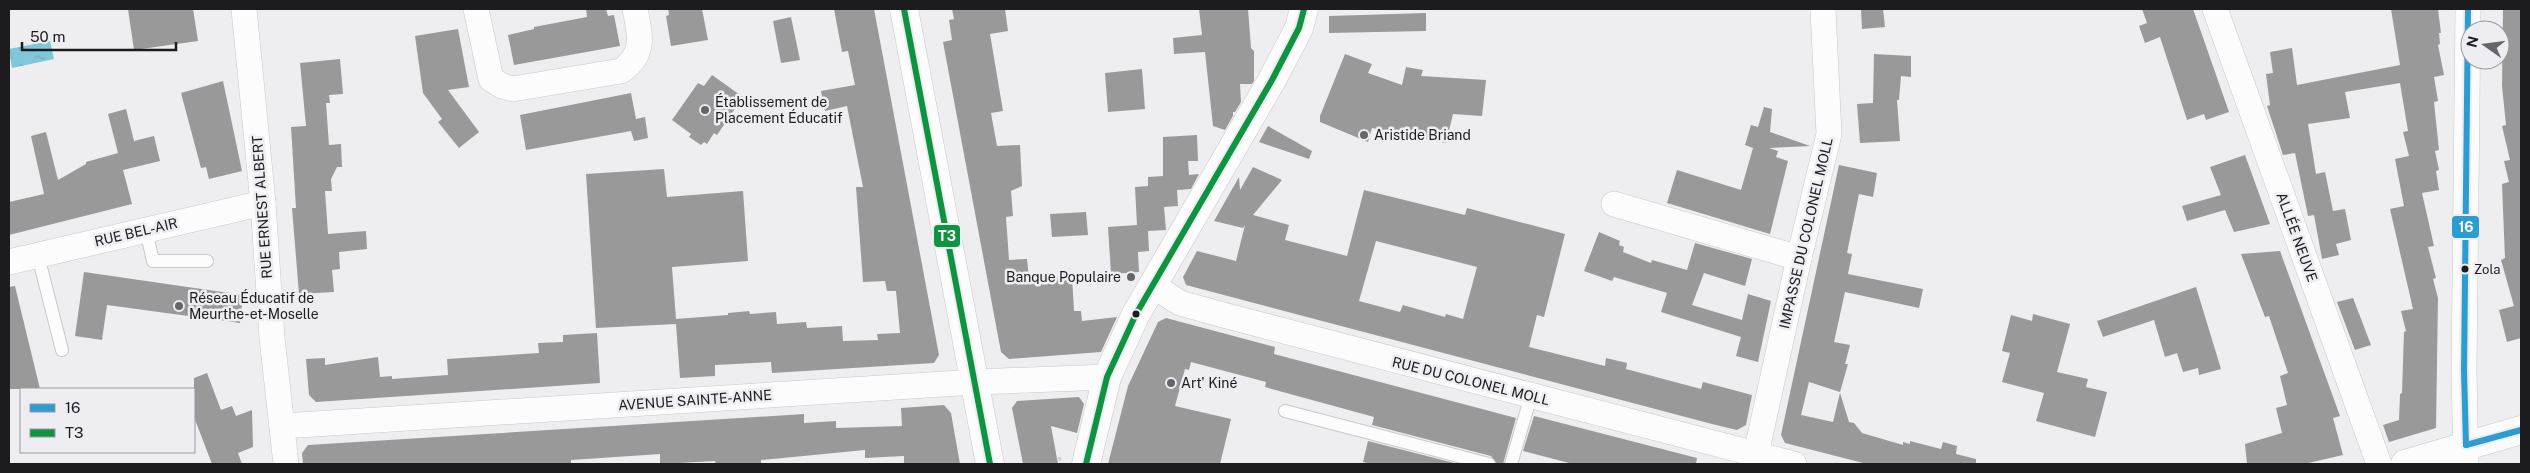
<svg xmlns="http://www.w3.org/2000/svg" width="2530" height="473" font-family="'Public Sans',sans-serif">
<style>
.water{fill:url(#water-ripples)}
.building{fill:#99999a;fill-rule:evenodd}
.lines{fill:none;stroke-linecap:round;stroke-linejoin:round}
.service-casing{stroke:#c9c9cb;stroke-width:14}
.minor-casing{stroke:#c9c9cb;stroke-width:26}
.tertiary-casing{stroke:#c9c9cb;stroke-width:29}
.secondary-casing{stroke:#c9c9cb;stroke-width:29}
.path{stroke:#d1d1d2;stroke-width:3;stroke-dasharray:4 2.5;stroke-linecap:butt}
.service{stroke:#fcfcfd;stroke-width:12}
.minor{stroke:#fcfcfd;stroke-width:25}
.tertiary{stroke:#fcfcfd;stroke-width:28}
.secondary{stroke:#fcfcfd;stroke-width:28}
.bus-1-casing{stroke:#ededf2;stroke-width:10}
.bus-2-casing{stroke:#ededf2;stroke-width:10}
.bus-1{stroke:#2c9cd1;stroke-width:6}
.bus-2{stroke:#0e9340;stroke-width:6}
.poi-dot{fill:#666668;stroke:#ededf2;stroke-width:2}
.bus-dot{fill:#1c1c1e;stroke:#ededf2;stroke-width:2}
.labels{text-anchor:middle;stroke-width:5;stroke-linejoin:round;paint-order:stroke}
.bus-label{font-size:13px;fill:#1c1c1e;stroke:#ededf2;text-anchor:start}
.poi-label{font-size:14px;fill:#1c1c1e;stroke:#ededf2;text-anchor:start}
.street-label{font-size:14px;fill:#1c1c1e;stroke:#ededf2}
.line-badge{stroke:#ededf2;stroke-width:2}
.badge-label{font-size:14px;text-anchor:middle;font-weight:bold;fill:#fff}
</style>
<defs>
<pattern id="water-ripples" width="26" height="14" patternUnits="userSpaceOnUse" patternTransform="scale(1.25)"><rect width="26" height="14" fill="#80c7db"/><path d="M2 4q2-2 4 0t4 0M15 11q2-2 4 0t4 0" fill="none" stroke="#6eaabc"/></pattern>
</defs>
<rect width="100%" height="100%" fill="#eeeef1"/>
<path class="water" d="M50 41 54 59 12 68 9 49Z"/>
<g class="building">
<path d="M128 9H193L198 41 134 50Z"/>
<path d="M586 9H606L608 16 614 15 620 46 514 65 508 35 534 29V27L587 17Z"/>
<path d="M668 9H702L708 40 671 46 666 16 669 15Z"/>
<path d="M834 9H874L939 355 934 363 772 373 771 362 715 365V376L680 378 676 324 596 328 586 174 664 169 667 197 743 191 748 261 672 267 676 319 728 315V313L749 311 750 314 776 312 777 324 806 322 807 328 842 326 843 341 878 340 877 334 900 333 896 291H887L885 281 863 282 856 187H863L847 106 825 111 821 91 855 85 848 51 842 52Z"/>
<path d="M952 9H1005L1008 31 990 34 1003 111 991 113 997 146 1020 145 1022 186 1011 191 1013 216 1006 217 1009 260 1027 259 1029 279 1072 277 1074 311H1081L1082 321 1117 317 1101 352 1009 359 1001 352 943 42 952 40 949 20 954 19Z"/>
<path d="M1199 9H1248L1251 48 1254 51V81L1252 84H1240L1241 102 1235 112H1233V116L1225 130 1213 126 1205 52 1174 54 1173 38 1202 35Z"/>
<path d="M1861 9H1883L1885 27 1862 29Z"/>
<path d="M2142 9H2193L2229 112 2206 120 2204 114 2187 120 2160 37 2145 43 2139 26 2147 23Z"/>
<path d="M2391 9H2438L2441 33H2439L2440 44 2438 45 2444 75 2434 77 2438 101 2434 102 2439 150 2435 151 2439 170 2436 171 2439 190 2422 193 2434 246 2428 247 2436 278 2433 279 2438 298 2436 428 2389 442 2383 425 2399 420 2400 394 2402 393 2404 332 2406 331 2401 311 2413 309 2390 209 2404 206 2395 159 2409 156 2403 132 2408 131 2400 83 2345 92 2350 118 2308 124 2316 174 2325 172 2333 211 2345 209 2351 240 2336 244 2339 255 2322 259 2314 215 2308 216 2295 153 2283 155 2267 106 2270 105 2266 74 2273 73 2270 52 2292 48 2297 85 2400 65Z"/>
<path d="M2503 9H2521V338L2507 342 2499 310 2514 306 2501 260 2505 258 2502 184 2509 182 2504 161 2510 160 2502 126 2506 125 2502 86Z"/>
<path d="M1426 13V31L1329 33V16Z"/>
<path d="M791 17 800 60 781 63 773 21Z"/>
<path d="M458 29 469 87 448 90 479 132 459 148 438 122 442 119 423 93 415 36Z"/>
<path d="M1345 54 1372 64 1368 73 1402 85 1406 67 1423 70 1421 76 1486 80 1482 116 1453 114 1446 143 1372 128 1368 142 1320 122V116Z"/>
<path d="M1874 54 1911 56V77L1901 76 1899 100H1897L1900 141 1860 143 1857 104 1873 103Z"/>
<path d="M340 59 343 94 329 95 330 103H326L329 145 341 144 342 167H337L331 179 332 191H325L328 234 366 231 367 249 339 252 340 269 332 270 334 292 299 294 292 208H296L291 127 306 126 300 63Z"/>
<path d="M1142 69 1145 109 1108 112 1105 73Z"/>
<path d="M712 75 743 97 717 135 714 133 707 144 704 142 701 145 689 137 691 134 672 120 698 83 704 86Z"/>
<path d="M223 81 242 171 209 179 206 167 201 168 181 93Z"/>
<path d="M631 93 636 119 645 117 648 138 634 141 631 131 526 150 520 115Z"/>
<path d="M1764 107 1772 109 1770 132 1810 146 1769 148 1778 151 1776 157 1788 161 1770 234 1667 203 1677 170 1741 190 1753 148 1745 145 1751 125 1758 127Z"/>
<path d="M126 109 134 141 154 136 160 161 123 170 132 204 9 235V202L44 194 31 136 46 132 58 180 86 164V162L118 153 108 114Z"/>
<path d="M1268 126 1312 151 1309 159 1259 142Z"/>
<path d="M1197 135 1198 161H1188L1189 175 1199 174 1191 189 1177 190 1178 206 1164 207 1166 230 1148 231 1149 251 1138 252 1139 272 1111 274 1108 227 1137 225 1135 187 1148 186V177L1163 176V137Z"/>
<path d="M2245 155 2270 224 2234 232 2225 210 2187 221 2182 206 2221 195 2210 167Z"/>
<path d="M1839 165 1877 173 1873 197 1859 194 1847 253 1852 254 1848 274 1923 289 1919 308 1845 292 1834 342 1850 345 1845 364H1848L1840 392 1809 382 1801 415 1833 422 1840 393 1849 422 1854 423 1862 433 1903 445V442L1910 444V441L1941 449 1943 442 1957 446 1956 454 1976 459V464H1867L1785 443 1781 435Z"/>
<path d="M1253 167 1282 180 1253 215 1289 225 1285 240 1347 256 1364 190 1465 215 1467 208 1565 234 1544 317 1537 315 1529 347 1605 366 1606 358 1627 363 1626 369 1701 389 1703 382 1752 395 1746 425 1737 430 1712 424 1186 285 1183 277 1197 251 1236 261 1245 225 1243 228 1214 221 1239 177 1240 190ZM1376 241 1477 267 1463 319 1446 314 1445 317 1403 305 1400 312 1359 301Z"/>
<path d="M1086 212 1088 235 1052 237 1050 214Z"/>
<path d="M1599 232 1620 241 1619 245 1624 247 1623 252 1651 263 1652 260 1687 270 1695 243 1752 259 1745 286 1704 273 1692 305 1742 320 1748 294 1771 301 1758 362 1736 356 1741 337 1661 312 1667 293 1614 277 1612 281 1584 271Z"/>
<path d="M2280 251 2340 416 2333 418 2343 455 2304 464H2247L2245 444 2282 433 2276 408 2287 405 2280 376 2288 373 2269 316 2265 317 2241 254Z"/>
<path d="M84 272 243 295 240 323 107 305 102 340 75 336Z"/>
<path d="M15 286 40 389H9V287Z"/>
<path d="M2196 287 2221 369 2199 375 2198 368 2183 372 2177 353 2165 357 2154 320 2103 337 2097 321Z"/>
<path d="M2353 298 2371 345 2355 350 2337 302Z"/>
<path d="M2033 314 2070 324 2057 372 2088 379 2086 387 2107 392 2095 437 2036 421 2044 393 2002 382 2010 353 2002 351 2011 315 2032 321Z"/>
<path d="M1166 318 1275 347 1274 354 1516 418 1503 464H1497L1491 456 1372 425 1374 417 1265 387 1266 382 1191 362 1189 370 1185 369 1175 406 1231 419 1220 464H1108L1128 386 1158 322Z"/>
<path d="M597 333 600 383 316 402 309 395 306 359 325 358V365L378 357 380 377 392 376V379L448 375 447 359 539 353 538 343 563 342V335Z"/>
<path d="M207 373 221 410 232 406 236 416 252 410 253 447 238 453 242 464H212L194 417V378Z"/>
<path d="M1079 397 1084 404 1077 433 1051 426 1058 464H1023L1012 408 1017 401Z"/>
<path d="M944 405 951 413 960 464H904V456L865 458V450L761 460V464H716L715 461 660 464V454L571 460V464H303L302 453 308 445 804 414V423L836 421V428L902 426 901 408Z"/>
<path d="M1534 416 1697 458 1696 464H1573L1523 451Z"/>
<path d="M1368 441 1458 464H1372L1363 462Z"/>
</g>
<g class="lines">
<defs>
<g id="service">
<path d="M146 230 153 261H207"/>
<path d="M38 256 62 350"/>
<path d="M1285 411 1489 464"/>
<path d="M1511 464 1531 396"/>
</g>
<g id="minor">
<path d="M244 9 263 203 272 338 286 464"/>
<path d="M476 9 491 79 502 86 513 89 621 71C646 54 640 35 635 9"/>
<path d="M2215 9 2379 464"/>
<path d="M1614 204 1799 258"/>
<path d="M9 262 263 203"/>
<path d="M1152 285 1180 303 1227 316 1794 464"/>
<path d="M283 426 975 382 1107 377"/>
<path d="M1756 454 1799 258 1829 134 1823 9"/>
<path d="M2466 464 2464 371 2468 9"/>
</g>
<path id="tertiary" d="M2405 464 2521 430"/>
<g id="secondary">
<path d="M904 9 990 464"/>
<path d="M1086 464 1107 377 1136 314 1272 80 1299 28 1304 9"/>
</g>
</defs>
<use href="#service" class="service-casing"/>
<use href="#minor" class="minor-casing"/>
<use href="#tertiary" class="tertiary-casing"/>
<use href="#secondary" class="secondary-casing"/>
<path class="path" d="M1059 457 1062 464"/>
<use href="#service" class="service"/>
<use href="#minor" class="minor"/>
<use href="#tertiary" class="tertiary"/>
<use href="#secondary" class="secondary"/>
<defs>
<g id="bus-1">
<path d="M2466 445 2464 371 2468 9"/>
<path d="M2466 445 2521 430"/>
</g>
<g id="bus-2">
<path d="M904 9 990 464"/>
<path d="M1086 464 1107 377 1136 314 1272 80 1299 28 1304 9"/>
</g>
</defs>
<use href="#bus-1" class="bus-1-casing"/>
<use href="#bus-2" class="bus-2-casing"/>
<use href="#bus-1" class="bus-1"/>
<use href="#bus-2" class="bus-2"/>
</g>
<g class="poi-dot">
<circle cx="705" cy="110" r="5"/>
<circle cx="1364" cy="135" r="5"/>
<circle cx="1131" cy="277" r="5"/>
<circle cx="179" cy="306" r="5"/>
<circle cx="1171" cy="383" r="5"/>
</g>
<g class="bus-dot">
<circle cx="2465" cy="269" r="4.5"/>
<circle cx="1136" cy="314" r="4.5"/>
</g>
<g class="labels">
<g class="bus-label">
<text x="2474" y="274">Zola</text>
</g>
<g class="poi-label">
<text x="715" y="107">Établissement de<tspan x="715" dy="16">Placement Éducatif</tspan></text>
<text x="1374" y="140">Aristide Briand</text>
<text x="1121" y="282" text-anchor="end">Banque Populaire</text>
<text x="189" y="303">Réseau Éducatif de<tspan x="189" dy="16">Meurthe-et-Moselle</tspan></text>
<text x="1181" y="388">Art' Kiné</text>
</g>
<g class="street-label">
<text transform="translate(262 207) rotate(-94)" y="5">RUE ERNEST ALBERT</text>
<text transform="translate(136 232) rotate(-13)" y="5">RUE BEL-AIR</text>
<text transform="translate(1806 233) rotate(-77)" y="5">IMPASSE DU COLONEL MOLL</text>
<text transform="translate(2297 237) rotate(70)" y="5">ALLÉE NEUVE</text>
<text transform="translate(1471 381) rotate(14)" y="5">RUE DU COLONEL MOLL</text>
<text transform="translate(695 400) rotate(-4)" y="5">AVENUE SAINTE-ANNE</text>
</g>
</g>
<g class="line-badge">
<rect x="2451" y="215" width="29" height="24" rx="5" fill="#2c9cd1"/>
<rect x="933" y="224" width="28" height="24" rx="5" fill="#0e9340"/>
</g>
<g class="badge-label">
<text x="2466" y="232">16</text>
<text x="947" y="241">T3</text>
</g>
<rect width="2530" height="473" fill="none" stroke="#1c1c1e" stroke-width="20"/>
<rect x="20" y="388" width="175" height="65" fill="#ededf2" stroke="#99999d"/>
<rect x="30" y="404" width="25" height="8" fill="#2c9cd1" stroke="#99999d"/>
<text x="65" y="413" font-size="15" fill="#1c1c1e">16</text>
<rect x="30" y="429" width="25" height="8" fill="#0e9340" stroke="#99999d"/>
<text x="65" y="438" font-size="15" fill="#1c1c1e">T3</text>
<g transform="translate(2485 45) rotate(284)"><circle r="24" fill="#ededf2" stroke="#99999d"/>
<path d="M0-4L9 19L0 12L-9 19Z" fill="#666668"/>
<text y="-8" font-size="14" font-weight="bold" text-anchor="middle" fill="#1c1c1e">N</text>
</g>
<path d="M22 42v8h154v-8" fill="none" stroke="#1c1c1e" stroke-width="2.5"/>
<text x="30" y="42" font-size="15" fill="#1c1c1e" stroke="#ededf2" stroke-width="4" paint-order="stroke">50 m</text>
</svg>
